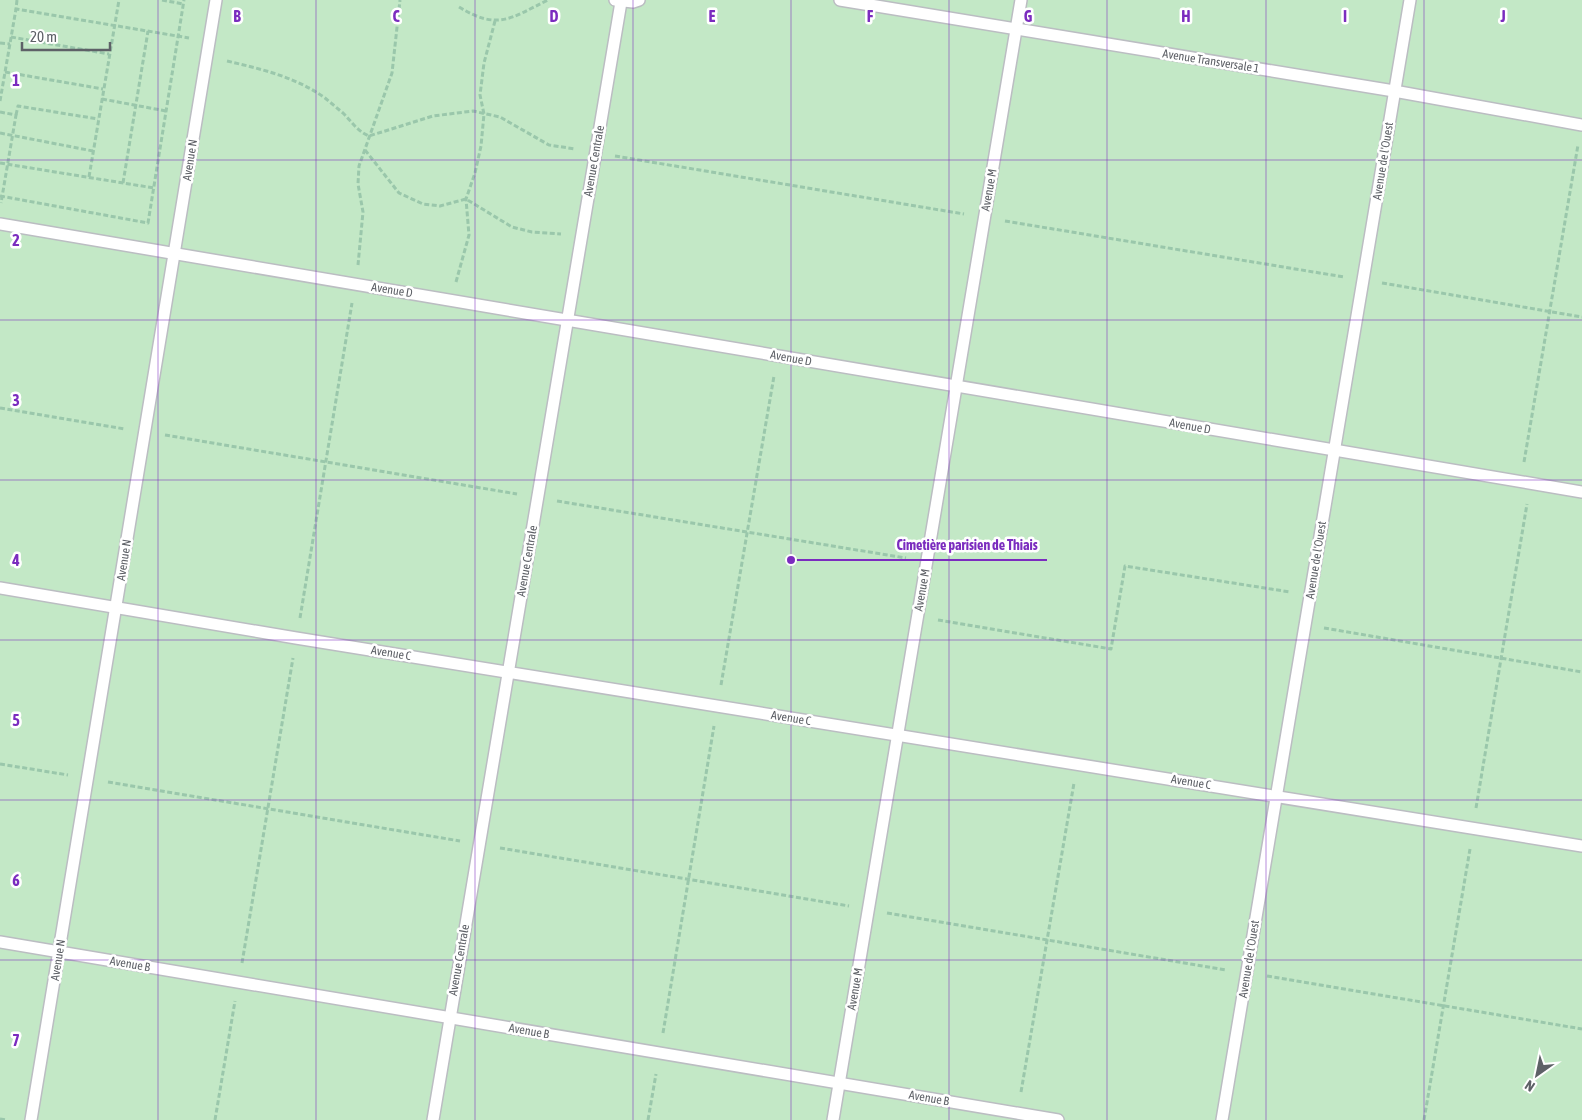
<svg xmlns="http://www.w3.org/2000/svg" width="1582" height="1120" font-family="'Asap Condensed',sans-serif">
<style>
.green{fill:#c3e8c6}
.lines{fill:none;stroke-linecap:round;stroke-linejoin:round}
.service-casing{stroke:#bbbdc2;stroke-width:14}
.path{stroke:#9ac7ab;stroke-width:3;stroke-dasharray:5 2.5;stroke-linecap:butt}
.service{stroke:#fff;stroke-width:11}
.grid{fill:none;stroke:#7b2cbf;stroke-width:1;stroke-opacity:0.55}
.labels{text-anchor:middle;stroke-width:5;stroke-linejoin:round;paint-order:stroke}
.street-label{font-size:12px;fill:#5e6167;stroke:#fff}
.grid-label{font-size:16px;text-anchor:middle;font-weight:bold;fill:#7b2cbf;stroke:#fff;stroke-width:5;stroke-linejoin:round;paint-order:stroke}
.leader{fill:none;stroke:#7b2cbf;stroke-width:2}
.callout-dot{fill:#7b2cbf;stroke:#fff;stroke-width:2}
.callout-label{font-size:14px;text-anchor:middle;font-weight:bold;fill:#7b2cbf;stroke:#fff;stroke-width:5;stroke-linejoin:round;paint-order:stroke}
</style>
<rect width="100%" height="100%" fill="#f1efe7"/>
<rect class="green" x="0" y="0" width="1582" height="1120"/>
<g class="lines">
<defs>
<g id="service">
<path d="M615 0 633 2 639 0"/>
<path d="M840 0 1394 91 1582 125"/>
<path d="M0 224 1582 492"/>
<path d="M0 588 296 638 1582 846"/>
<path d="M0 942 1058 1120"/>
<path d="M31 1120 216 0"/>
<path d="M433 1120 621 2"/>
<path d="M833 1120 1021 0"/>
<path d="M1222 1120 1410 0"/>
</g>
</defs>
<use href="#service" class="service-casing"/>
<g class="path">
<path d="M17 0 16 9 189 38"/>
<path d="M162 0 183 4"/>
<path d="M459 7C498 31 511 18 548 0"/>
<path d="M11 37 109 54"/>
<path d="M0 43 10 44"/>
<path d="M227 61C261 69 296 77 325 98 331 103 337 108 343 113 352 122 357 131 369 136L433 116 473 111 500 117 549 145 575 149"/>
<path d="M5 72 103 89"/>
<path d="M102 99 166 111"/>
<path d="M0 101 16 9"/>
<path d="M0 112 16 115 1 203"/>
<path d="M16 115 18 106 98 119"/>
<path d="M0 133 93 151"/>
<path d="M365 150 399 193 423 204 440 206 466 199 512 227 532 232 561 234"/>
<path d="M615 156 964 214"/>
<path d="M0 163 154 188"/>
<path d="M89 177 119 0"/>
<path d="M123 183 148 31"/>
<path d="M0 196 148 223 184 0"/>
<path d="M1005 221 1344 277"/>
<path d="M358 265 363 212 358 184 359 166 392 73 400 0"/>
<path d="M456 282 469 235 466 199 475 173 481 146 484 114 480 95 484 63 495 21"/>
<path d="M1382 283 1582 317"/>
<path d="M0 408 125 429"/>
<path d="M165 435 517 494"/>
<path d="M1524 462 1578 145"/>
<path d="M557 501 906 558"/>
<path d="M300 618 352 303"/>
<path d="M938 620 1111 649 1125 566 1290 592"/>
<path d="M1324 628 1582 672"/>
<path d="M721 685 774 376"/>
<path d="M0 764 68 775"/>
<path d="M108 782 460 841"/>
<path d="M1476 808 1527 504"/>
<path d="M500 848 849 906"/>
<path d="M887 913 1226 970"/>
<path d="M242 963 293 658"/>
<path d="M1267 976 1582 1029"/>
<path d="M663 1033 714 726"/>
<path d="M1021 1092 1074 783"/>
<path d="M0 1119 7 1120"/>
<path d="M215 1120 235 1001"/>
<path d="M648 1120 656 1074"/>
<path d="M1424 1120 1470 849"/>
</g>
<use href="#service" class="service"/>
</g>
<path class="grid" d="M158 0V1120M316 0V1120M475 0V1120M633 0V1120M791 0V1120M949 0V1120M1107 0V1120M1266 0V1120M1424 0V1120M0 160H1582M0 320H1582M0 480H1582M0 640H1582M0 800H1582M0 960H1582"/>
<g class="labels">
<g class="street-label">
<text transform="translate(1211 61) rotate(9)" y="4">Avenue Transversale 1</text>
<text transform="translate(190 160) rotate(-81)" y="4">Avenue N</text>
<text transform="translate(594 161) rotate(-80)" y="4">Avenue Centrale</text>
<text transform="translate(1383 161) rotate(-81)" y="4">Avenue de l'Ouest</text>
<text transform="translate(989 190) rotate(-80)" y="4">Avenue M</text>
<text transform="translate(392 290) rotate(9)" y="4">Avenue D</text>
<text transform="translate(791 358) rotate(10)" y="4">Avenue D</text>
<text transform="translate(1190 426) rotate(10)" y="4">Avenue D</text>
<text transform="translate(124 560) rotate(-81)" y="4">Avenue N</text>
<text transform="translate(1316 560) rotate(-81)" y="4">Avenue de l'Ouest</text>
<text transform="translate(527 561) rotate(-80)" y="4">Avenue Centrale</text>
<text transform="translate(922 590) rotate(-80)" y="4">Avenue M</text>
<text transform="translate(391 653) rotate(9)" y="4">Avenue C</text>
<text transform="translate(791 718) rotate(9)" y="4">Avenue C</text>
<text transform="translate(1191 782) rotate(9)" y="4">Avenue C</text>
<text transform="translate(1249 959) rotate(-81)" y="4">Avenue de l'Ouest</text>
<text transform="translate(58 960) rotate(-81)" y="4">Avenue N</text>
<text transform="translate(459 960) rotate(-80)" y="4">Avenue Centrale</text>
<text transform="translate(130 964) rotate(10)" y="4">Avenue B</text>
<text transform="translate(855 989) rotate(-80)" y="4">Avenue M</text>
<text transform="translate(529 1031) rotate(10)" y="4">Avenue B</text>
<text transform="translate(929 1098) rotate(10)" y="4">Avenue B</text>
</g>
</g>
<g class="grid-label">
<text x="237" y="22">B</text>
<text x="396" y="22">C</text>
<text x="554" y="22">D</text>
<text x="712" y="22">E</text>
<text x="870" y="22">F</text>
<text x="1028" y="22">G</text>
<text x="1186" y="22">H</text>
<text x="1345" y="22">I</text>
<text x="1503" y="22">J</text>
<text x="16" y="86">1</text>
<text x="16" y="246">2</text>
<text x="16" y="406">3</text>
<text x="16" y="566">4</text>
<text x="16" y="726">5</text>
<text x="16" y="886">6</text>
<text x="16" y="1046">7</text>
</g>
<path class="leader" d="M791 560L886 560H1047"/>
<circle class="callout-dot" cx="791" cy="560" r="5"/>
<g class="callout-label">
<text x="967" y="550">Cimetière parisien de Thiais</text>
</g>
<g transform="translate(1537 1075) rotate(213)" stroke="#ffffff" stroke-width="4" paint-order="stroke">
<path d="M0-4L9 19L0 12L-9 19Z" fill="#5e6167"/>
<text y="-8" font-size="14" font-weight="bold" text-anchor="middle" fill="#5e6167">N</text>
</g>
<path d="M22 42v8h88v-8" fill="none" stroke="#5e6167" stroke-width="2.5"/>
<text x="30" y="42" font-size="15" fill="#5e6167" stroke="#ffffff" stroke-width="4" paint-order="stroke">20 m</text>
</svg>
